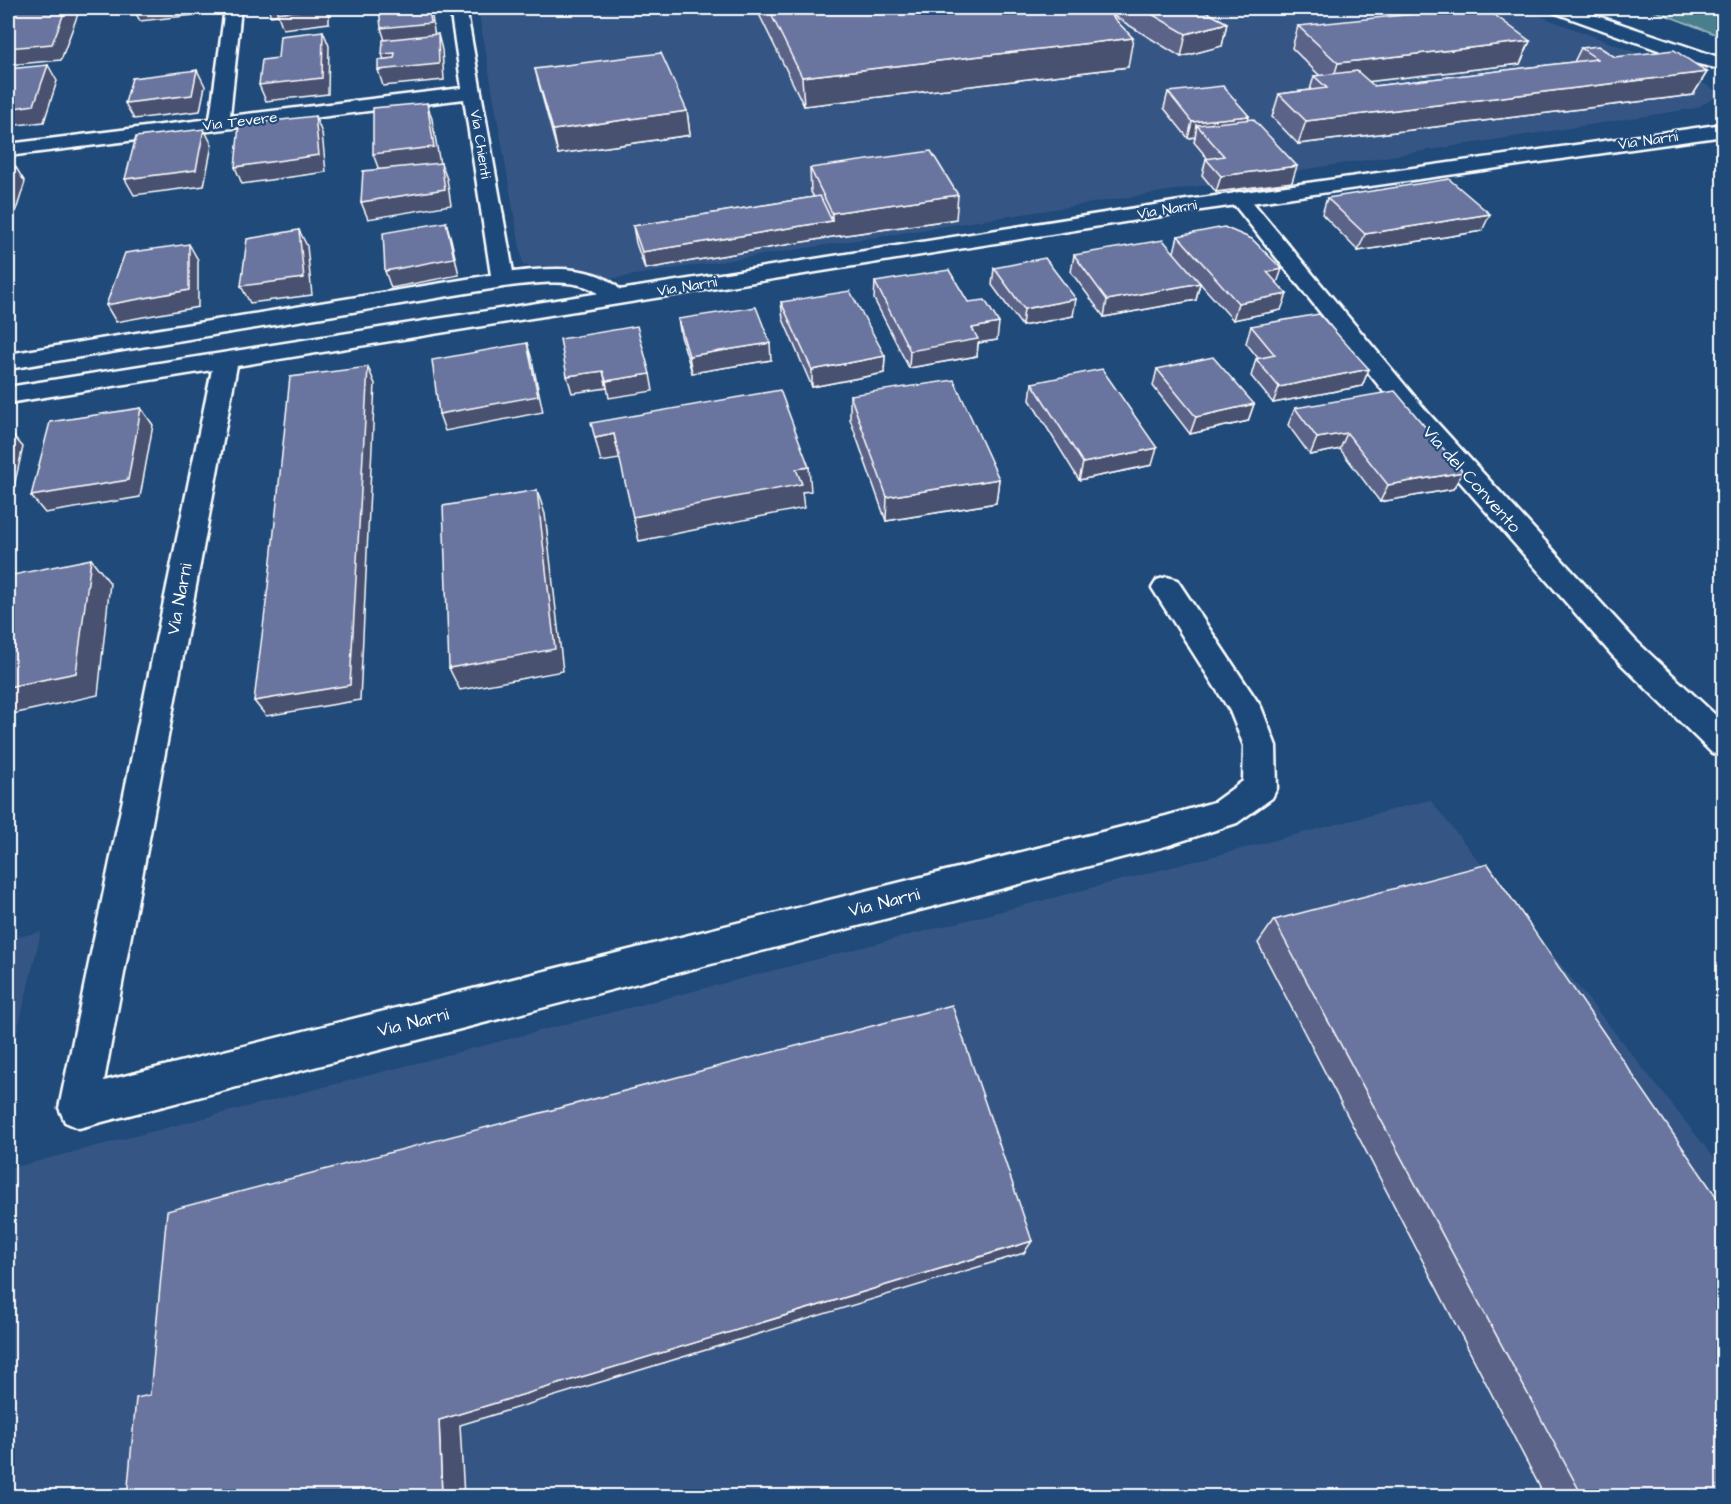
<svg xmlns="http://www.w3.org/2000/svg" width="1731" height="1504" font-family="'Architects Daughter',sans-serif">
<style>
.built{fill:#365785}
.green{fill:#4a7e8c;stroke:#a4bec6;stroke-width:1.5}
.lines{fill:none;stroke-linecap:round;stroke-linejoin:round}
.street-casing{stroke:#fff;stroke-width:5}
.secondary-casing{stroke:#fff;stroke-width:5}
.primary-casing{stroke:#fff;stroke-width:5}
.street{fill:#1f4a7a;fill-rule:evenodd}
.secondary{fill:#1f4a7a;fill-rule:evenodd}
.primary{fill:#1f4a7a;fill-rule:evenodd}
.wall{fill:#5b6489;stroke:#fff;stroke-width:1.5}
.shaded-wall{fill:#4a516f;stroke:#fff;stroke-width:1.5}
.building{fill:#6a749f;stroke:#fff;stroke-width:1.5}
.labels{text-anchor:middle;stroke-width:4.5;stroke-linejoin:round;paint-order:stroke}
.far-street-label{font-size:15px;fill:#fff;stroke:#1f4a7a}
.street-label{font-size:18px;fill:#fff;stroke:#1f4a7a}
</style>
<rect width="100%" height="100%" fill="#1f4a7a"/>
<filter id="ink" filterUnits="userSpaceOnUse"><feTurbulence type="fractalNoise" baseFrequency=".0167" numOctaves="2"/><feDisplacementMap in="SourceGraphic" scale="12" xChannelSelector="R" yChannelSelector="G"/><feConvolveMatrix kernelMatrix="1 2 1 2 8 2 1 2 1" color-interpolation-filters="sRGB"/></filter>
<g filter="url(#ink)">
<g class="built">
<path d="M478 8H1519L1676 68 1722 94 1696 108 609 279 523 265Z"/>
<path d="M1430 800 1723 1169V1496H8V1169Z"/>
<path d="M41 932 8 1070V939Z"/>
</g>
<path class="green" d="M1647 8H1723V37Z"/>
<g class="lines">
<defs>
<g id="street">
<path d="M225 8H241L230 116 462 88 450 8H466L513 272C550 268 602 262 626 297L622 302C602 307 604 294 589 288 567 278 527 284 503 287L8 369V354L491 275 464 99 8 156V144L210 119Z"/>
<path d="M226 353 235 355 238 360 104 1081 1166 816 1214 802 1243 781 1244 746 1230 711 1152 588 1157 580 1167 577 1177 580 1261 707 1276 746 1277 788 1272 798 1237 823 1166 846 79 1128 65 1122 59 1108 214 360 217 355Z"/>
</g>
<g id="secondary">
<path d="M1551 8H1574L1724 59V70L1694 63 1553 12Z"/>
<path d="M1239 192 1246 194 1429 414 1635 640 1724 723V757L1712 753 1613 656 1411 426 1232 202 1228 198 1232 194Z"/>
</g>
<path id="primary" d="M1724 124V136L1180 213 8 403V387L1180 201Z"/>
</defs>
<use href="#street" class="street-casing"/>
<use href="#secondary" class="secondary-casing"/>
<use href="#primary" class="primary-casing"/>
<use href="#street" class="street"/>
<use href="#secondary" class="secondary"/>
<use href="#primary" class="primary"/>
</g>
<g class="wall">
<path d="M756 8H1199L1227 23 1222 46 1181 57 1109 13 1128 67 804 106Z"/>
<path d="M1298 26 1530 41 1520 64 1368 81 1374 86 1574 62 1581 48 1615 57 1707 72 1693 95 1298 144 1272 117 1279 94 1310 90 1314 76H1320L1292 48Z"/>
<path d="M535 69 687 111 690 135 558 154 541 92Z"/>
<path d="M1168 92 1249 116 1248 119 1292 182 1216 192 1202 175 1206 159H1208L1194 142 1195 137 1188 138 1164 108Z"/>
<path d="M810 168 956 219 832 237 645 269 636 243 633 226 814 197 811 192Z"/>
<path d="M1327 198 1482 231 1358 251 1322 214Z"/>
<path d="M1178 236 1277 283 1281 310 1233 320 1198 281 1200 283 1196 300 1104 317 1071 272 1074 255 1174 252Z"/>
<path d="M994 268 1073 316 1022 326 992 285Z"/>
<path d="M875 282 968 302 997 340 978 343 977 356 909 368 874 299Z"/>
<path d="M781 302 885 356 884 373 812 387 783 319Z"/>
<path d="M678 319 771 360 692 373 681 336Z"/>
<path d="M1251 326 1369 369 1362 386 1273 403 1251 376 1256 359 1258 358 1246 343Z"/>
<path d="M1157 369 1254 404 1248 421 1190 434 1153 386Z"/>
<path d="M1032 383 1152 465 1079 480 1030 400Z"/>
<path d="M850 395 999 479 996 503 886 521 850 419Z"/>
<path d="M1295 408 1463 472 1453 489 1380 502 1340 449 1310 455 1288 425Z"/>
<path d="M1274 920 1724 1497H1545L1258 943Z"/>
</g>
<g class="shaded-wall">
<path d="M66 8H77L79 11 61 60 8 65V48Z"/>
<path d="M133 8H213L212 13 140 21Z"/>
<path d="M268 8H329V23L283 29 278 15 271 16Z"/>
<path d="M429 8H430L432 16 435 38 386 44 381 28Z"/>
<path d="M1227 23 1222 46 1181 57 1186 34Z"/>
<path d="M323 31 329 46 328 94 266 101 259 85Z"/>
<path d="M438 34 442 50 444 80 383 86 378 70 387 69 382 54Z"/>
<path d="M1133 38 1128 67 804 106 802 77Z"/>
<path d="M1530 41 1520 64 1331 86 1338 63Z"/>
<path d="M48 65 57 81 44 122 8 126V109Z"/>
<path d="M197 70 205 86 200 111 134 119 125 103Z"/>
<path d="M1707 72 1693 95 1298 144 1306 121Z"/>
<path d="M427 103 432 119 440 164 379 170 373 154Z"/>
<path d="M687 111 690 135 558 154 553 130Z"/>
<path d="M315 116 322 133 326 172 242 184 235 167Z"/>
<path d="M1249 116 1245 132 1197 125 1195 137 1188 138 1192 122Z"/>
<path d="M204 129 212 145 204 186 134 195 125 179Z"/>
<path d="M441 163 447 179 451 205 368 219 361 202Z"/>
<path d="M15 166 25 182 8 236V187Z"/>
<path d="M1297 166 1292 182 1216 192 1221 176Z"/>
<path d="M958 195 956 219 832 237 645 269 642 252 832 221V213Z"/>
<path d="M1490 214 1482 231 1358 251 1365 234Z"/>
<path d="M446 222 451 239 459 275 391 288 385 271Z"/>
<path d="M299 230 307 246 312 295 250 303 241 286Z"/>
<path d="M189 244 198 260V307L116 322 106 305Z"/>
<path d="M1282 269 1276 286 1267 272Z"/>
<path d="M1200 283 1196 300 1104 317 1107 300Z"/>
<path d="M1287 294 1281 310 1233 320 1238 303Z"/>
<path d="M1076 299 1073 316 1022 326 1024 309Z"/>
<path d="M999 323 997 340 978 343 977 356 909 368 910 351 972 328Z"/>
<path d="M527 343 532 360 543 412 445 431 439 414Z"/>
<path d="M770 343 771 360 692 373 689 356Z"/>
<path d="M885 356 884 373 812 387V370Z"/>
<path d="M368 367 375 384 360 700 266 716 254 701Z"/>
<path d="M1369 369 1362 386 1273 403 1279 387Z"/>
<path d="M603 371 607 388 572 393 567 376Z"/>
<path d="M650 374 653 391 609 398 606 381Z"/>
<path d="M1254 404 1248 421 1190 434 1196 417Z"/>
<path d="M141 408 153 425 140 497 45 513 31 496Z"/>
<path d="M9 431 23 447 10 504 8 505V438Z"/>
<path d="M1347 433 1340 449 1310 455 1317 438Z"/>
<path d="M614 434 620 459 601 462 595 438Z"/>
<path d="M1157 448 1152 465 1079 480 1083 463Z"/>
<path d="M809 467 811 491 802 492 804 508 639 541 633 517 796 469Z"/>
<path d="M1463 472 1453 489 1380 502 1388 485Z"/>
<path d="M999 479 996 503 886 521 887 497Z"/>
<path d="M537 490 545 514 563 671 460 690 449 668Z"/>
<path d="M91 559 110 583 98 695 8 715V687Z"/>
<path d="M1032 1241 1024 1253 460 1425 464 1497H442L439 1420Z"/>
</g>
<g class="building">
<path d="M10 8H66L52 44 8 48V13Z"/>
<path d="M278 8H324L277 13Z"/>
<path d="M379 8H429L431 23 381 28Z"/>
<path d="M768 8H1104L1133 38 802 77Z"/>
<path d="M1141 8H1199L1227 23 1186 34Z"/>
<path d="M1471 8H1485L1530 41 1338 63 1298 26Z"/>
<path d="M323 31 322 78 259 85 262 60 278 58 280 36Z"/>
<path d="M438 34 439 64 378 70V60L394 58 395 53 382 54 383 40Z"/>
<path d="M1598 46 1615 57 1674 50 1707 72 1306 121 1279 94 1327 88 1314 76 1357 71 1374 86 1597 59 1581 48Z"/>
<path d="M661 53 687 111 553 130 535 69Z"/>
<path d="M48 65 34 105 8 109V69Z"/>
<path d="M197 70 192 95 125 103 132 78Z"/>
<path d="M1223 86 1249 116 1192 122 1168 92Z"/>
<path d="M427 103 434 147 373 154V108Z"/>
<path d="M315 116 319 155 235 167 239 125Z"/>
<path d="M1253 119 1297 166 1221 176 1206 159 1224 156 1197 125Z"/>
<path d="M204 129 196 170 125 179 136 137Z"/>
<path d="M931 151 958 195 832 213 810 168Z"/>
<path d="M441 163 445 189 361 202 363 171Z"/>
<path d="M15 166 8 187V167Z"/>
<path d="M1449 179 1490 214 1365 234 1327 198Z"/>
<path d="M820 196 832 221 642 252 633 226Z"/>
<path d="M446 222 454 258 385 271 383 233Z"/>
<path d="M1224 227 1252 239 1282 269 1267 272 1287 294 1238 303 1178 236Z"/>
<path d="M299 230 304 278 241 286 247 239Z"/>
<path d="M1163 240 1200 283 1107 300 1074 255Z"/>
<path d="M189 244V290L106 305 125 253Z"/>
<path d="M1045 258 1076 299 1024 309 994 268Z"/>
<path d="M949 270 968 302 985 300 999 323 972 328 978 339 910 351 875 282Z"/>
<path d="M850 291 885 356 812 370 781 302Z"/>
<path d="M756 307 770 343 689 356 678 319Z"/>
<path d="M1319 314 1369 369 1279 387 1256 359 1275 355 1251 326Z"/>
<path d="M637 326 650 374 606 381 603 371 567 376 560 339Z"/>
<path d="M527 343 538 396 439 414 432 360Z"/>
<path d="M1213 357 1254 404 1196 417 1157 369Z"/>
<path d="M368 367 350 685 254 701 270 570 290 377Z"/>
<path d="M1102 369 1157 448 1083 463 1032 383Z"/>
<path d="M954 380 999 479 887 497 850 395Z"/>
<path d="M780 390 809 467 796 469 802 484 633 517 614 434 595 438 591 423Z"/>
<path d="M1395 391 1463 472 1388 485 1347 433 1317 438 1295 408Z"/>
<path d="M141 408 128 480 31 496 50 422Z"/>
<path d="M537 490 555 649 449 668 443 506Z"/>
<path d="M91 559 76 673 8 687V576Z"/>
<path d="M1488 864 1724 1208V1497H1583L1274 920Z"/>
<path d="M952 1005 1032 1241 439 1420 442 1497H127L136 1398 150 1395 167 1211Z"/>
</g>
</g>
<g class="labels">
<g class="far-street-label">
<text transform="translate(240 121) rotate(-7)" y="5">Via Tevere</text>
<text transform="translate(1648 140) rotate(-8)" y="5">Via Narni</text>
<text transform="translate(481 144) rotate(81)" y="5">Via Chienti</text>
<text transform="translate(1167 209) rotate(-9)" y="5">Via Narni</text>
<text transform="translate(687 286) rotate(-9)" y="5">Via Narni</text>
</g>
<g class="street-label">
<text transform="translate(1472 479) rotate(48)" y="6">Via del Convento</text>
<text transform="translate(179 599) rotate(-79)" y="6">Via Narni</text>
<text transform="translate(884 902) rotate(-14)" y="6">Via Narni</text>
<text transform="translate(413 1022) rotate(-14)" y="6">Via Narni</text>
</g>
</g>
<rect width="1731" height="1504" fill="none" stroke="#1f4a7a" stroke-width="30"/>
<rect x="15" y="15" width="1701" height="1474" fill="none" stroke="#fff" stroke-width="2" filter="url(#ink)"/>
</svg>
